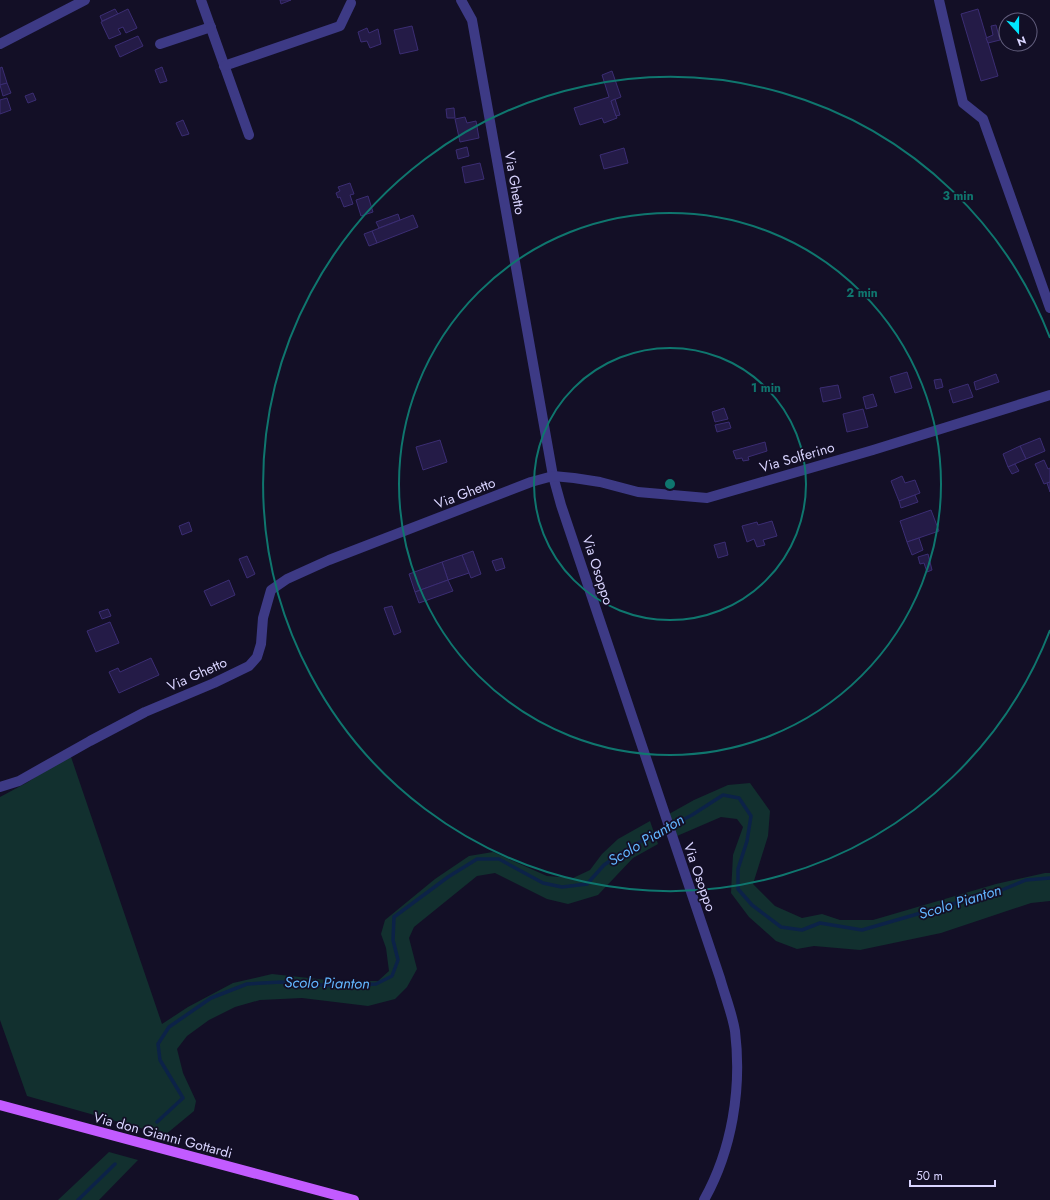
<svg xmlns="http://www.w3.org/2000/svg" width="1050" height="1200" font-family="Jost,sans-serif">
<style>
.green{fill:#12302f}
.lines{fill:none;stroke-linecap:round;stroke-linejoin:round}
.stream{stroke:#0c2248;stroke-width:3.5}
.building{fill:#241b47;stroke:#3b2d73}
.minor{stroke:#3d3a85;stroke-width:10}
.major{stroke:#c25bff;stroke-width:10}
.ring{fill:none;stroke:#0f766e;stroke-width:2}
.labels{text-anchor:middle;stroke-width:3.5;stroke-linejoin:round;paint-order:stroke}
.street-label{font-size:14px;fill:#d9d4ff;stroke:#130f26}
.water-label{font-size:15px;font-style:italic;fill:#62b6ff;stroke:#130f26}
.centre{fill:#0f766e;stroke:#130f26;stroke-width:2}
.ring-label{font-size:12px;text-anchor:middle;font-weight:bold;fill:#0f766e;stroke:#130f26;stroke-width:3.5;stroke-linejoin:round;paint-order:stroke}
</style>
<rect width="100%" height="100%" fill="#130f26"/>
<g class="green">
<path d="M70 754 162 1024 188 1007 233 983 272 974 336 981H378L389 971 386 948 381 934 385 920 435 879 469 856 493 852 547 876 573 878 590 870 602 854 618 839 650 821 658 844 633 858 598 895 568 904 547 899 495 873 477 876 414 927 409 938 417 969 407 987 395 999 368 1006 302 998 260 1000 235 1007 209 1020 187 1036 177 1049 183 1073 196 1101 194 1111 165 1135 27 1096 0 1020V797L28 782Z"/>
<path d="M750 783 770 811 768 836 753 884 775 906 802 918 822 914 840 920H873L996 884 1045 873H1050V901L1031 903 941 933 860 950 814 946 797 949 776 941 749 917 731 893 733 855 743 827 737 819 721 817 677 836 669 814 694 800 728 785Z"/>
<path d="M109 1152 138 1160 99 1200H58Z"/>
</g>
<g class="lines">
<g class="stream">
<path d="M157 1122 183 1098 160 1060 158 1044 169 1027 211 998 247 984 281 982 337 986 376 984 392 976 398 960 393 940 394 917 448 877 477 859H499L543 883 562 887 587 884 604 865 632 846 692 815 723 795 739 798 751 816 747 841 738 869V889L752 905 781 927 802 930 820 923 862 930 952 904 992 894 1026 880 1050 878"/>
<path d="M78 1200 115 1164"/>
</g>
</g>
<g class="building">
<path d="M280 0H291L281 4Z"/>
<path d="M115 9 118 14 102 21 100 16Z"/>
<path d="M128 9 137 28 126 33 123 27 118 29 121 34 109 39 101 22Z"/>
<path d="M978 9 998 76 981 81 961 14Z"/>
<path d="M996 25 1000 40 988 43 986 38 993 35 991 26Z"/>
<path d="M412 26 418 50 400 54 394 30Z"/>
<path d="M367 28 369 33 378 29 381 44 370 48 367 41 361 42 358 32Z"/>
<path d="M138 36 143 46 120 57 115 46Z"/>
<path d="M2 67 7 83 0 85V68Z"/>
<path d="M162 67 167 81 160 83 155 70Z"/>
<path d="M612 71 621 97 611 101 617 118 604 123 602 118 580 125 574 108 609 97 602 75Z"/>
<path d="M7 83 11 93 3 96 0 85Z"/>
<path d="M33 93 36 100 28 103 25 96Z"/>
<path d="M7 98 11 110 0 114V100Z"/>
<path d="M615 99 620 115 616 116 611 101Z"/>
<path d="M454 108 455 118H447L446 109Z"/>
<path d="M465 117 467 123 476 121 479 138 460 142 455 119Z"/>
<path d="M183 120 189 134 182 136 176 123Z"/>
<path d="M467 147 469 156 458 159 456 150Z"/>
<path d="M624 148 628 163 604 169 600 155Z"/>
<path d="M480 163 484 179 465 183 462 167Z"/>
<path d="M350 183 354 194 350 195 353 204 344 207 340 197 338 198 336 193 340 191 338 187Z"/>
<path d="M368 196 373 212 361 216 356 200Z"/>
<path d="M398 214 400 220 379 228 376 222Z"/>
<path d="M413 215 418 227 377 243 372 231Z"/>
<path d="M372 231 377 243 369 246 364 234Z"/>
<path d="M907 372 912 388 895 393 890 377Z"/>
<path d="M996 374 999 382 976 390 974 382Z"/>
<path d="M941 379 943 387 936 389 934 380Z"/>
<path d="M968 384 973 397 953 403 949 390Z"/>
<path d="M838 385 841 398 823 402 820 388Z"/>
<path d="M873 394 877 406 866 409 863 397Z"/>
<path d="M724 408 728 419 715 422 712 412Z"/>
<path d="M863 409 868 427 847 432 843 414Z"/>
<path d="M729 422 731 428 717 432 715 425Z"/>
<path d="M1040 438 1045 451 1026 459 1020 446Z"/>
<path d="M440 440 447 462 423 470 416 447Z"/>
<path d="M765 442 767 451 748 457 749 460 743 461 742 458 736 459 733 451Z"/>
<path d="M1020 446 1026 459 1008 467 1003 454Z"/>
<path d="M1044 460 1048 469 1050 468V482L1044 484 1035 464Z"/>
<path d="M1015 464 1019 471 1012 474 1008 467Z"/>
<path d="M902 476 905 483 915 480 920 493 899 501 891 481Z"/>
<path d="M1050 482V492L1047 483Z"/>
<path d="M915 495 918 502 901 508 899 501Z"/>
<path d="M931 510 939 531 907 542 900 521Z"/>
<path d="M772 521 777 536 763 540 765 545 757 547 754 539 747 542 742 526 757 522 758 525Z"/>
<path d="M189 522 192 531 182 535 179 526Z"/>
<path d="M919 538 923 550 912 555 907 542Z"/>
<path d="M725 542 728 555 718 558 714 545Z"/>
<path d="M473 551 481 574 471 578 462 555Z"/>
<path d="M928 554 932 570 927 572 924 563 920 564 918 557Z"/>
<path d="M462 555 469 573 448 580 442 562Z"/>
<path d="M247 556 255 574 247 578 239 559Z"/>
<path d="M502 558 505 568 496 571 492 561Z"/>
<path d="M442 562 448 580 415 592 409 574Z"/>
<path d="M229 580 235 595 211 606 204 591Z"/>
<path d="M448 580 453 591 419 603 415 592Z"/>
<path d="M392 606 401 632 394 635 384 608Z"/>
<path d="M108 609 111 616 102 619 99 612Z"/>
<path d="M110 622 119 643 96 652 87 631Z"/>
<path d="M151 658 159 675 119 693 109 672 118 668 120 672Z"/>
</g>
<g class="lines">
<g class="minor">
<path d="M201 0 249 135"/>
<path d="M461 0 472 20 553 476 561 505 720 978C725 996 732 1013 735 1031 742 1089 732 1150 704 1200"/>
<path d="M939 0 963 103 983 119 1050 308"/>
<path d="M0 44 85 0"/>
<path d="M160 44 211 27"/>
<path d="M224 66 340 26 351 3"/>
<path d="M0 787 19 781 90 741 145 712 214 683 249 666 257 657 261 644 263 618 271 590 287 579 329 560 531 482 553 476 574 478 600 482 638 492 707 498 873 450 1050 395"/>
</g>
<path class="major" d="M0 1105 354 1200"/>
</g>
<g class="ring">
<circle cx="670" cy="484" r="136"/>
<circle cx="670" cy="484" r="271"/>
<path d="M1050 630A407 407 0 1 1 1050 338"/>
</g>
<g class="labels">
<g class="street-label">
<text transform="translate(515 183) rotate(80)" y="5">Via Ghetto</text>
<text transform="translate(797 457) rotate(-16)" y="5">Via Solferino</text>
<text transform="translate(465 493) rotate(-21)" y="5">Via Ghetto</text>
<text transform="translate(598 570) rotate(72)" y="5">Via Osoppo</text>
<text transform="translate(197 674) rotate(-24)" y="5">Via Ghetto</text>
<text transform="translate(700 877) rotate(71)" y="5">Via Osoppo</text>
<text transform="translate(163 1135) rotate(15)" y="5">Via don Gianni Gottardi</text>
</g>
<g class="water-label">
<text transform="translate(646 840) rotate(-31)" y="5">Scolo Pianton</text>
<text transform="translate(960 902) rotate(-17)" y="5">Scolo Pianton</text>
<text transform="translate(327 983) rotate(1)" y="5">Scolo Pianton</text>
</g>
</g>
<circle cx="670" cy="484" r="6" class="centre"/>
<g class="ring-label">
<text x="958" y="200">3 min</text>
<text x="862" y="297">2 min</text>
<text x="766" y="392">1 min</text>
</g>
<g transform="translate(1018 32) rotate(159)"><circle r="19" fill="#130f26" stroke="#625e7d"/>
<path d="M0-3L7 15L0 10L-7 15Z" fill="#00e5ff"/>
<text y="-6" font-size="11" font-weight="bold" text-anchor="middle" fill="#d9d4ff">N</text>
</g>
<path d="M910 1180v6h85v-6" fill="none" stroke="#d9d4ff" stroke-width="2"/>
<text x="916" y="1180" font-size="12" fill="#d9d4ff" stroke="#130f26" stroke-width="3" paint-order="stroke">50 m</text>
</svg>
